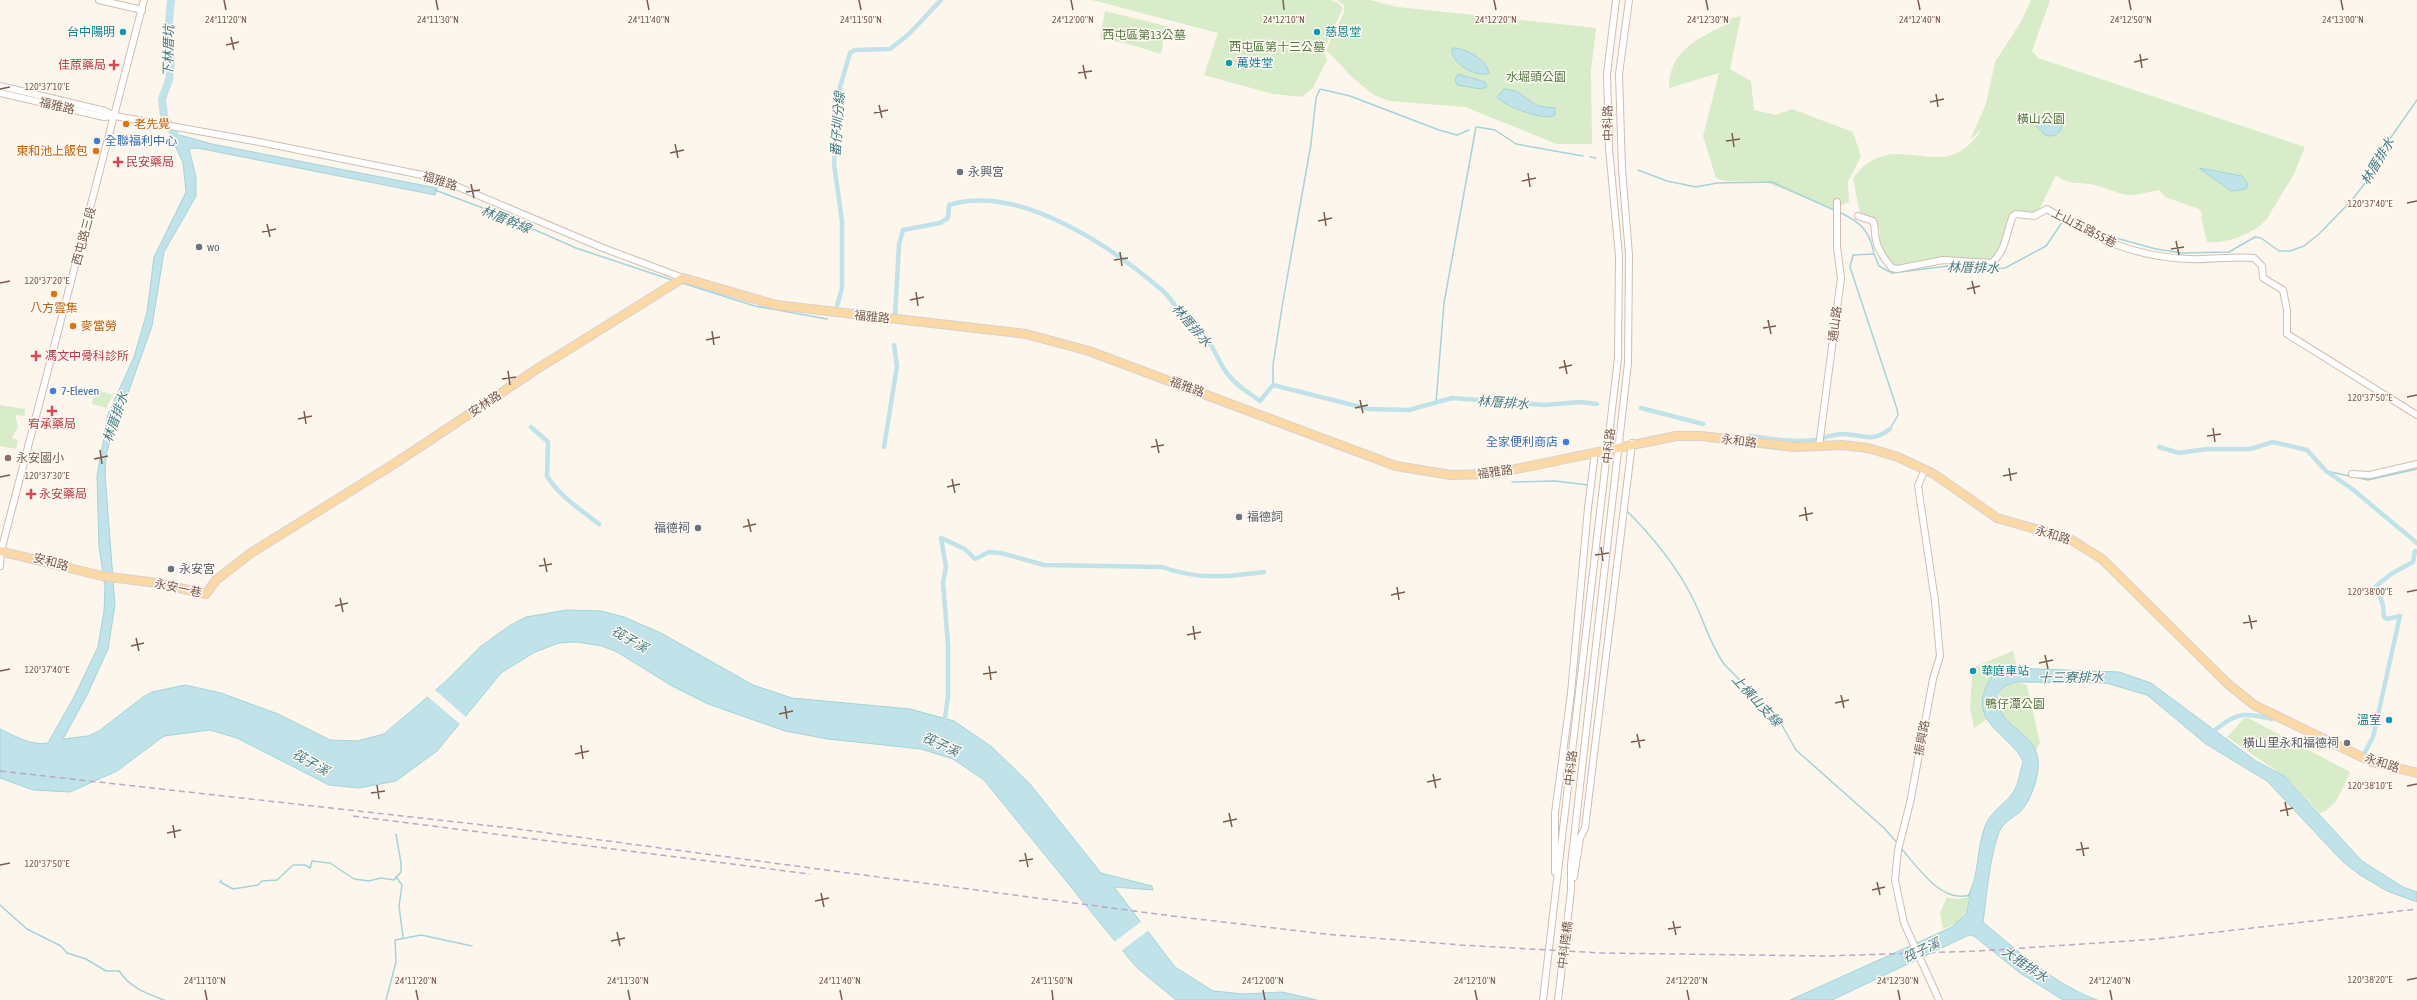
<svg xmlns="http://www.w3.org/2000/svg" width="2417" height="1000" font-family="'Asap Condensed','Noto Sans TC',sans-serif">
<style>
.green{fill:#d8ecc9}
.water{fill:#bfe3e8;stroke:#a5d3da}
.pier{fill:#fdf6ec}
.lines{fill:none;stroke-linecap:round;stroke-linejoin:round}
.stream{stroke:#a5d3da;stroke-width:1.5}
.canal{stroke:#bfe3e8;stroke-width:4.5}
.river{stroke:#bfe3e8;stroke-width:8}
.minor-casing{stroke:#d1beb0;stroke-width:8}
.major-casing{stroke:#dad1cd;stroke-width:10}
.minor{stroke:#fff;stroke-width:6}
.major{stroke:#fbd9a5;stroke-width:8}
.rail{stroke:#b9a8c9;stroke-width:1.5;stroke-dasharray:6 4;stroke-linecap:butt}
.ticks{fill:none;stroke:#7a5c4d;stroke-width:1.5}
.culture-dot{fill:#0f9aa8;stroke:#fffaf3;stroke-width:1.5}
.health-dot{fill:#e0444e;stroke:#fffaf3;stroke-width:1.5}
.food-dot{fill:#e8710a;stroke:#fffaf3;stroke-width:1.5}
.shop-dot{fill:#3f7fe0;stroke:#fffaf3;stroke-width:1.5}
.worship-dot{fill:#6b7280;stroke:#fffaf3;stroke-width:1.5}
.education-dot{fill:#8d6e63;stroke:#fffaf3;stroke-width:1.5}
.labels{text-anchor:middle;stroke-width:3;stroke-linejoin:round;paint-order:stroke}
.culture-label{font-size:12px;fill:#0d838f;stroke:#fffaf3;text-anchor:start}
.park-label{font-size:12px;fill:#537a41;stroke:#fffaf3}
.health-label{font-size:12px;fill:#be3a42;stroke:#fffaf3;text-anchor:start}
.street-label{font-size:12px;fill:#7a5c4d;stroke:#fffaf3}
.food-label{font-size:12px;fill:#c56008;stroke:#fffaf3;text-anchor:start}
.shop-label{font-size:12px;fill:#366cbe;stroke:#fffaf3;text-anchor:start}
.worship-label{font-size:12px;fill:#5b616d;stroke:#fffaf3;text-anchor:start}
.education-label{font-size:12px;fill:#785e54;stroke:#fffaf3;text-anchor:start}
.water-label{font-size:13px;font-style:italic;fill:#437c86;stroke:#fffaf3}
.ticks-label{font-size:10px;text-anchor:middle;fill:#7a5c4d;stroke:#fffaf3;stroke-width:3;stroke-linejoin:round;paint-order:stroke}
</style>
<rect width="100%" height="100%" fill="#fdf6ec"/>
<g class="green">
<path d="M1092 0H1330L1338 3 1343 8 1324 50 1327 60 1313 88 1302 97 1273 94 1204 75 1218 33Z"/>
<path d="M1336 0H1370L1398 7 1596 28 1591 71 1592 144H1557L1465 107 1389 101 1374 95 1355 80 1326 50 1344 12V5Z"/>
<path d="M2031 0H2050L2032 51 2038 58 2305 147 2294 174 2266 220C2253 234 2226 244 2207 242L2201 217 2202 213 2199 209 2165 197 2159 190C2150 191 2140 195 2131 195 2118 195 2106 187 2095 185 2081 182 2067 185 2056 175L2039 210 2033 213H2012L2004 241 1992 261 1948 259 1902 267 1890 263 1879 243 1880 230 1874 221 1860 214 1853 178C1897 121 1941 192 1982 129L1970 140 1986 104 1995 62 2021 22Z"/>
<path d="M1105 11 1166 26 1161 54 1125 43 1100 39Z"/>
<path d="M1741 16 1730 69 1751 81 1754 110 1776 115 1792 109 1853 132 1861 156 1848 182 1849 202 1832 209 1766 182 1725 181 1716 178 1703 136 1719 73 1669 88C1669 51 1697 39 1727 24L1728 19Z"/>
<path d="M95 389 113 395 106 408 92 404Z"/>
<path d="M0 405 25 409V416L15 415 18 427 12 438 18 440 16 449 0 446Z"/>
<path d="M2013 651 2017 667 1998 670 1987 684 2000 689 2016 682 2027 685 2040 743 2036 750 2002 715 1998 692 1986 687 1983 693 1987 719 1974 728 1970 707 1972 677 1976 666Z"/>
<path d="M2244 718H2248L2350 772C2343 787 2337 808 2320 813L2284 776 2227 737Z"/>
<path d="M1947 897 1957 899 1969 897C1967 915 1960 924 1943 929L1940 913Z"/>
</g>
<g class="water">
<path d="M1452 48C1466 48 1486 59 1489 73 1475 78 1450 63 1452 48Z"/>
<path d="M1458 74 1485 82 1487 87 1481 89 1457 85 1455 79Z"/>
<path d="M1504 89 1516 91 1538 106 1555 108V115C1545 122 1504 106 1497 97Z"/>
<path d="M2045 113 2056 116 2062 125C2062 134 2053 138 2045 135L2036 125Z"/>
<path d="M169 132 212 144 437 188 435 195 197 148 189 149 196 177V196L164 252 152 326 127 396 117 417 106 455 105 474 115 605 108 649 86 697 63 739 88 736 99 731 143 697 152 692 185 685 221 693 278 714 330 740 357 741 384 734 445 682 480 647 509 626 526 617 567 610 601 611 624 617 661 633 753 685 792 698 910 709 954 721 992 747 1030 784 1101 873 1152 886 1153 890 1114 887 1175 967 1213 991 1244 994 1282 992 1317 1000H1176L1136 967 984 780 953 759 921 749 828 739 785 731 708 704 672 686 617 652 602 646 577 642 559 643 535 652 501 673 437 751 396 781 359 788 329 785 237 738 210 730 164 736 117 771 70 792 33 790 0 778V729C15 736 31 746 48 743L74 697 98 647 104 611 105 588 99 546 97 476 108 414 134 357 147 312 154 257 186 192 183 163Z"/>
<path d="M2199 168 2242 176 2248 184 2246 189 2231 191Z"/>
<path d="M2011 668 2119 672 2151 683 2256 761 2284 776 2362 861 2403 887 2417 892V902L2387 891 2360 875 2342 861 2267 781 2206 744 2147 695 2106 683 2016 682 2005 686 1997 693C1995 728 2035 730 2038 760 2040 774 2031 801 2021 811 2012 819 2002 822 1998 835 1989 862 1987 893 1983 922 2016 950 2056 985 2097 1000H2063L2020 973 1974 936 1969 935 1832 1000H1790L1952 927 1966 914 1970 897 1968 896C1980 874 1976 847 1986 824 1993 809 2008 802 2014 791 2019 783 2020 771 2023 762 2015 738 1969 724 1986 687 1991 674 1999 670 2011 668Z"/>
</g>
<g class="pier">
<path d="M434 689 467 718 461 725 426 695Z"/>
<path d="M1142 921 1149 930 1121 951 1114 942Z"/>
</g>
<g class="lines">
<g class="stream">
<path d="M1477 127 1495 130 1516 144 1583 156"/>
<path d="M1590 157 1596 158"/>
<path d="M1638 170 1667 181 1696 187 1717 183 1772 182 1836 211"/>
<path d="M435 190 499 214 576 248 672 280"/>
<path d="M1839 212C1860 222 1870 230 1874 254"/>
<path d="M2066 219 2116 238 2156 249 2182 253 2229 252 2255 237 2261 238 2279 251H2290L2304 246 2319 234 2352 200 2368 179 2380 153 2417 100"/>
<path d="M682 283 755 306 827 319"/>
<path d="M1273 385V365L1283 301 1311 144 1316 98 1320 89 1350 96 1439 130 1457 135 1469 130"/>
<path d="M1436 403 1444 303 1476 127"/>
<path d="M1890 429 1898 415 1897 409 1850 267 1853 255 1874 254 1879 266 1892 273 1948 266 1976 269 2005 268 2046 246 2063 221"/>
<path d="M2326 471 2368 480 2417 469"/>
<path d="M1512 482 1555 481 1588 485"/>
<path d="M1626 510C1651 535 1675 564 1691 595 1703 617 1709 643 1724 664L1779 720 1796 750 1884 828 1898 844"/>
<path d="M1900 847C1917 866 1941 904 1970 895"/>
<path d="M396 877 402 885 399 906 403 937"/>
<path d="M221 880 220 882 233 889 258 885 262 881 277 880 293 865H305L310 868 312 861 330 863 354 879 369 881 381 878 394 880 401 872V863L396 834"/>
<path d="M0 905 27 929 61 946 67 953 86 959 106 971H119C131 988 145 993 164 1000"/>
<path d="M386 1000 396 962 395 940 421 935 472 946"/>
</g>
<g class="canal">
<path d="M837 306 842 288V221L834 164 840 87 850 53 855 50 890 49 909 34 941 0"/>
<path d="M895 315 899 245 903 230 940 223 948 218 949 205C1019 183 1112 247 1163 291 1174 301 1181 316 1191 327 1195 331 1200 332 1204 335 1213 345 1218 361 1226 372 1234 384 1248 392 1260 401L1273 385 1369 409 1409 410 1452 398 1545 405 1580 402 1597 404"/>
<path d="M1641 408 1703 424"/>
<path d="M531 427 548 442 547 476C559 496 581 510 599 524"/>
<path d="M1750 436C1772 439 1793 443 1815 440 1824 438 1833 434 1843 434 1862 434 1871 444 1890 429"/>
<path d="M884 447 897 366 894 345"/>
<path d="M2159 447 2179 453 2207 449H2250L2273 442 2307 450 2326 471 2351 488 2417 543"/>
<path d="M944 724 948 697V644L943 583 946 567 941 538 965 549 975 559 989 552 1001 553 1044 565 1162 567C1199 580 1226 577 1264 572"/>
<path d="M2210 734C2235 714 2240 711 2272 719"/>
<path d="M2364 754 2373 737 2400 616 2387 619 2384 617 2383 605 2376 586 2391 574 2413 562 2415 551 2417 552"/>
</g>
<path class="river" d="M171 0 168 33 171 62 169 80 162 99 164 116 179 143"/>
<defs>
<g id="minor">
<path d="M99 0 142 10"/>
<path d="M0 86 105 111 115 116 254 141 437 178 603 248 683 278"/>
<path d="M0 93 104 117 115 116"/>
<path d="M1858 216 1873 221C1876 228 1874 233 1876 240 1878 250 1885 260 1892 268L1897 269 1943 260 1992 263C2008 247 2005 234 2013 216L2016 214 2034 216 2047 209C2095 238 2132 257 2190 259 2211 260 2233 256 2254 258L2262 266 2263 278 2283 290 2287 310V334L2417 415"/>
<path d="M1819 446 1841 278 1837 247V202"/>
<path d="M1925 469 1918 486 1935 601 1940 656 1933 679 1910 803 1898 850 1895 880 1904 923 1939 1000"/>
<path d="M2352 474 2370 475 2417 464"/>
<path d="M0 566 1 551 144 0"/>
<path d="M1555 872V813L1571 693 1588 508 1595 452"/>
<path d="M1574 877 1580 838 1585 828 1632 443"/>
<path d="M1543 1000 1618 358 1619 256 1609 148 1607 74 1616 0"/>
<path d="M1558 1000 1571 890V865L1628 363 1629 255 1622 169 1619 74 1629 0"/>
</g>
<path id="major" d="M0 551 102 576 157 583 206 594 216 580 251 553 397 462 537 369 683 278 776 305 1026 334 1089 351 1396 466 1451 475 1492 474 1676 436H1701L1794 447 1842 445 1868 448 1898 457 1934 474 1997 518 2070 539 2102 559 2227 683 2254 705 2372 762 2417 773"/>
</defs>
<use href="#minor" class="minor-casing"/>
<use href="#major" class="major-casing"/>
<use href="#minor" class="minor"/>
<use href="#major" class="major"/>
<g class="rail">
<path d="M0 771 510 828 1172 916 1325 934 1461 945 1601 953 1826 956 1979 951 2157 939 2417 909"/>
<path d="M353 816 810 874"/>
</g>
</g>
<path class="ticks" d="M224 0 226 10M436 0 438 10M647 0 649 10M859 0 861 10M1071 0 1073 10M1283 0 1284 10M1494 0 1496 10M1706 0 1708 10M1918 0 1920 10M2129 0 2131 10M2341 0 2343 10M231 37 234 50M226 45 239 42M2140 54 2142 68M2134 62 2148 59M1083 65 1086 79M1078 73 1092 71M0 89 10 87M1936 94 1938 107M1930 102 1944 99M879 105 882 118M874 113 888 110M1732 133 1734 147M1726 141 1740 139M675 144 678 158M670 153 684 150M1528 173 1530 187M1522 181 1536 178M471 184 474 198M466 192 480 190M2407 203 2417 201M1324 212 1326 226M1318 221 1332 218M267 224 270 237M262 232 276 229M2176 241 2179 255M2171 249 2184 247M1120 252 1122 266M1114 260 1128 258M1972 281 1975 294M0 283 10 281M1967 289 1980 286M916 292 918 306M910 300 924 297M1768 320 1771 334M1763 328 1776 326M712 331 714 345M706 340 720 337M1564 360 1567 374M1559 368 1572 365M508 371 510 385M502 379 516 377M2407 397 2417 395M1360 400 1363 413M1355 408 1368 405M304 411 306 424M298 419 312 416M2213 428 2215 442M2207 436 2221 434M1156 439 1159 453M1151 447 1164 445M100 450 102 464M94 459 108 456M2009 468 2011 481M2003 476 2017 473M0 477 10 475M952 479 955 493M947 487 960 484M1805 507 1807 521M1799 516 1813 513M748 519 751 532M743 527 756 524M1601 547 1603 561M1595 555 1609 553M544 558 547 572M539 566 552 564M1397 587 1399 600M2407 592 2417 590M1391 595 1405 592M340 598 343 612M335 606 348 603M2249 615 2252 629M2243 623 2257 621M1193 626 1195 640M1187 635 1201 632M136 638 139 651M131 646 144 643M2045 655 2048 669M2039 663 2053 660M989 666 991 680M0 671 10 669M983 674 997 672M1841 695 1844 708M1835 703 1849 700M785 706 787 719M779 714 793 711M1637 734 1640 748M1631 742 1645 740M581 745 583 759M575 754 589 751M1433 774 1436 788M1427 782 1441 779M377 785 379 799M2407 786 2417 784M371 793 385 791M2285 802 2288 816M2280 811 2293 808M1229 813 1232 827M1223 822 1237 819M173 825 175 838M167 833 181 830M2081 842 2084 856M2076 850 2089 848M1025 853 1028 867M1019 861 1033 859M0 865 10 863M1877 882 1880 895M1872 890 1885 887M821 893 824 907M815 901 829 898M1673 921 1676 935M1668 929 1681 927M617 932 620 946M611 941 625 938M2407 980 2417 978M205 990 207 1000M416 990 418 1000M628 990 630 1000M840 990 842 1000M1052 990 1053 1000M1263 990 1265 1000M1475 990 1477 1000M1687 990 1689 1000M1898 990 1900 1000M2110 990 2112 1000"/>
<g class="culture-dot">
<circle cx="123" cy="32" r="4"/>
<circle cx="1317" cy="32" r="4"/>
<circle cx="1229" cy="63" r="4"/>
<circle cx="1973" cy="671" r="4"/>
<circle cx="2389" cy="720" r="4"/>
</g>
<g class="health-dot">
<path d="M112 59h4v4h4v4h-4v4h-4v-4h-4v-4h4z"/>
<path d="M116 156h4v4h4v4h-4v4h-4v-4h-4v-4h4z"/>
<path d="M34 350h4v4h4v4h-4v4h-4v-4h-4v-4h4z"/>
<path d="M50 405h4v4h4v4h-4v4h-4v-4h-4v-4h4z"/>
<path d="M29 488h4v4h4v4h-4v4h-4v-4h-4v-4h4z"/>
</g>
<g class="food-dot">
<circle cx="126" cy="124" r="4"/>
<circle cx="96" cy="151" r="4"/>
<circle cx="54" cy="294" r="4"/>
<circle cx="73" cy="326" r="4"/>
</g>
<g class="shop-dot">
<circle cx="97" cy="141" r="4"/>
<circle cx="53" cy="391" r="4"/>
<circle cx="1566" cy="442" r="4"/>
</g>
<g class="worship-dot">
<circle cx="960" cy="172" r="4"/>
<circle cx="199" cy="247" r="4"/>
<circle cx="1239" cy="517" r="4"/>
<circle cx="698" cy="528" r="4"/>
<circle cx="171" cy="569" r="4"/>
<circle cx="2347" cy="743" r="4"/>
</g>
<circle class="education-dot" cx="8" cy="458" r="4"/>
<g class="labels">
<g class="culture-label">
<text x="115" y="36" text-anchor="end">台中陽明</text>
<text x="1325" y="36">慈恩堂</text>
<text x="1237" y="67">萬姓堂</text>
<text x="1981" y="675">華庭車站</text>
<text x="2381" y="724" text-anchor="end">溫室</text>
</g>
<g class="park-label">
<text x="1144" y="39">西屯區第13公墓</text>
<text x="1277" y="51">西屯區第十三公墓</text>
<text x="1536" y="81">水堀頭公園</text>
<text x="2041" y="123">橫山公園</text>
<text x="2015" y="708">鴨仔潭公園</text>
</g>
<g class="health-label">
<text x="106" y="69" text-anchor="end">佳蒝藥局</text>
<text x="126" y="166">民安藥局</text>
<text x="45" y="360">馮文中骨科診所</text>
<text x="52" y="428" text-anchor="middle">宥承藥局</text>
<text x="39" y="498">永安藥局</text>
</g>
<g class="street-label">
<text transform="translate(57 106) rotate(13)" y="4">福雅路</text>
<text transform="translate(1608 123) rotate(-91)" y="4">中科路</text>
<text transform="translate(440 181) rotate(18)" y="4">福雅路</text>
<text transform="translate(2084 228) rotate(27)" y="4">上山五路55巷</text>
<text transform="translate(84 236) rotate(-75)" y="4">西屯路三段</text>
<text transform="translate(872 317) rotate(6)" y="4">福雅路</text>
<text transform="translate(1835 324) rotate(-83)" y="4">通山路</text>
<text transform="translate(1187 387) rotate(20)" y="4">福雅路</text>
<text transform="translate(485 404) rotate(-33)" y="4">安林路</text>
<text transform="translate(1739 441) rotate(7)" y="4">永和路</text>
<text transform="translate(1609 446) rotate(-84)" y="4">中科路</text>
<text transform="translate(1495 472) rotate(-8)" y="4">福雅路</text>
<text transform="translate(2053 535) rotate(17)" y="4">永和路</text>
<text transform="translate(51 562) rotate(15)" y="4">安和路</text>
<text transform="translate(178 588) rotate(12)" y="4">永安一巷</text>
<text transform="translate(1922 738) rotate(-79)" y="4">振興路</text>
<text transform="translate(2382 763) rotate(18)" y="4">永和路</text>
<text transform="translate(1571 768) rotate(-84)" y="4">中科路</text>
<text transform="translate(1565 945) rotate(-83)" y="4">中科陸橋</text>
</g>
<g class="food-label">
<text x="134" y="128">老先覺</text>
<text x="88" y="155" text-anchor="end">東和池上飯包</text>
<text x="54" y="312" text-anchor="middle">八方雲集</text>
<text x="81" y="330">麥當勞</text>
</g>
<g class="shop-label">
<text x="105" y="145">全聯福利中心</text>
<text x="61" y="395">7-Eleven</text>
<text x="1558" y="446" text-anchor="end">全家便利商店</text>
</g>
<g class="worship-label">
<text x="968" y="176">永興宮</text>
<text x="207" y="251">wo</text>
<text x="1247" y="521">福德詞</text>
<text x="690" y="532" text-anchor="end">福德祠</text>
<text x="179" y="573">永安宮</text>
<text x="2339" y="747" text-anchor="end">橫山里永和福德祠</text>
</g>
<g class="education-label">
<text x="16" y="462">永安國小</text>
</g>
<g class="water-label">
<text transform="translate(168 51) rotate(-89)" y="5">下林厝坑</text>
<text transform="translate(837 124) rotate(-86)" y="5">番仔圳分線</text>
<text transform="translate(2377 161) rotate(-59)" y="5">林厝排水</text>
<text transform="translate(506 219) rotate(22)" y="5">林厝幹線</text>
<text transform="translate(1973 267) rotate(1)" y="5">林厝排水</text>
<text transform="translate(1192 325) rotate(49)" y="5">林厝排水</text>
<text transform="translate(1503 402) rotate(4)" y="5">林厝排水</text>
<text transform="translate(115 417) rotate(-71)" y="5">林厝排水</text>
<text transform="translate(630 639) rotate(30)" y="5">筏子溪</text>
<text transform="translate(2071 677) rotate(-1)" y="5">十三寮排水</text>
<text transform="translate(1757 700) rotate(47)" y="5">上橫山支線</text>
<text transform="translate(941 744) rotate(25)" y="5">筏子溪</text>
<text transform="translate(311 762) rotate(30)" y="5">筏子溪</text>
<text transform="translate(1921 950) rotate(-25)" y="5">筏子溪</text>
<text transform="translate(2025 964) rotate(34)" y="5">大雅排水</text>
</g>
</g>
<g class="ticks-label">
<text x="226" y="23">24°11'20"N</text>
<text x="438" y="23">24°11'30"N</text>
<text x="649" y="23">24°11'40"N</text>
<text x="861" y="23">24°11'50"N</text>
<text x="1073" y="23">24°12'00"N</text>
<text x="1284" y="23">24°12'10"N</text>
<text x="1496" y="23">24°12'20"N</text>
<text x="1708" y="23">24°12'30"N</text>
<text x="1920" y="23">24°12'40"N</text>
<text x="2131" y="23">24°12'50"N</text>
<text x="2343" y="23">24°13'00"N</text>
<text x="47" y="90">120°37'10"E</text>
<text x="2370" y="207">120°37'40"E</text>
<text x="47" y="284">120°37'20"E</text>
<text x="2370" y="401">120°37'50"E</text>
<text x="47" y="479">120°37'30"E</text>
<text x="2370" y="595">120°38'00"E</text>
<text x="47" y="673">120°37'40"E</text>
<text x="2370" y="789">120°38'10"E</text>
<text x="47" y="867">120°37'50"E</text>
<text x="2370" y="983">120°38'20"E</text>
<text x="205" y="984">24°11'10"N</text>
<text x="416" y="984">24°11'20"N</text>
<text x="628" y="984">24°11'30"N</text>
<text x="840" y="984">24°11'40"N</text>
<text x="1052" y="984">24°11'50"N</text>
<text x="1263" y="984">24°12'00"N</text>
<text x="1475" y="984">24°12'10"N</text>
<text x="1687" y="984">24°12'20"N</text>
<text x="1898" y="984">24°12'30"N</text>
<text x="2110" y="984">24°12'40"N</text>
</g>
</svg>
